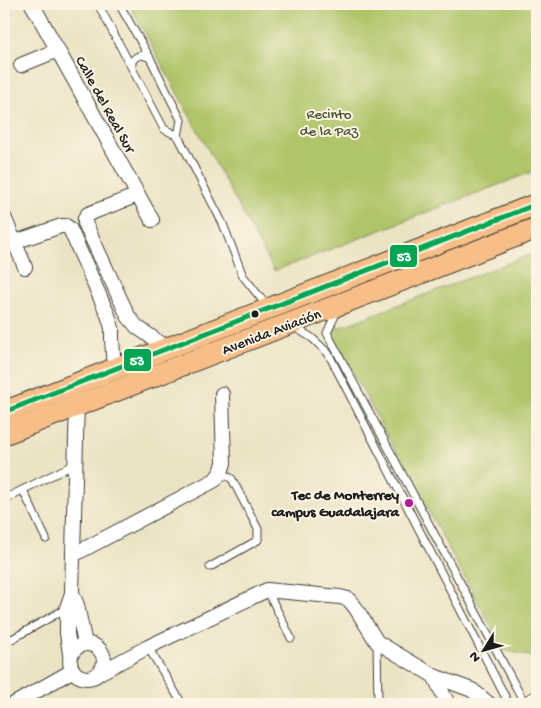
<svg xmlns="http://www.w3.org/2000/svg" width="541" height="708" font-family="'Gochi Hand',sans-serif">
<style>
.green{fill:#b0c569;stroke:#667042}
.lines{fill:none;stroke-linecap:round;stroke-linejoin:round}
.lane-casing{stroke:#3b3a35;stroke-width:9}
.street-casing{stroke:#3b3a35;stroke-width:16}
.primary-casing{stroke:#3b3a35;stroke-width:23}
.lane{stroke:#fff;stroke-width:7}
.street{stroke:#fff;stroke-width:14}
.primary{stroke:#f7be87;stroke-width:21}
.bus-1-casing{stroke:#fcf5e5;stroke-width:9}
.bus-1{stroke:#00a651;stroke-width:5}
.bus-dot{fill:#1c1c1c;stroke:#fcf5e5;stroke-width:2}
.poi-dot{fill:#b5179e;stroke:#fcf5e5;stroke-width:2}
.labels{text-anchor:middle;stroke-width:4;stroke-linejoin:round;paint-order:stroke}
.street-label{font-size:15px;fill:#1c1c1c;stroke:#fcf5e5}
.park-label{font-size:15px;fill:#505737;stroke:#fcf5e5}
.poi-label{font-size:15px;font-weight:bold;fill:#1c1c1c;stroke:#fcf5e5;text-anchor:end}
.line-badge{stroke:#fcf5e5;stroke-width:2}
.badge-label{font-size:14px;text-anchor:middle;font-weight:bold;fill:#fff}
</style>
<rect width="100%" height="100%" fill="#fcf5e5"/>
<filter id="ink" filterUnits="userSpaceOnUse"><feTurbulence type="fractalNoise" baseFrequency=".02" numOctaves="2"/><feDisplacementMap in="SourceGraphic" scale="10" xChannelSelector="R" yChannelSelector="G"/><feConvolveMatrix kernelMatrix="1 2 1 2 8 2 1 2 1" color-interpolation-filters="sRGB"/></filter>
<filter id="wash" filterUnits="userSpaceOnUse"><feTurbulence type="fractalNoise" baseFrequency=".0096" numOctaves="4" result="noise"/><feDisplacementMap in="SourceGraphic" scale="20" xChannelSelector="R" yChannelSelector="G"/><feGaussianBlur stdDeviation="1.12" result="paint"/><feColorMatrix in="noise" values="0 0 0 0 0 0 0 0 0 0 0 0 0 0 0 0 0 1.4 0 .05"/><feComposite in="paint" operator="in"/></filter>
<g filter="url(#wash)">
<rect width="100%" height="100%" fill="#ebe4c4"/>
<g class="green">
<path d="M129 4H537V170L274 271Z"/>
<path d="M537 252V658L504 650 330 331Z"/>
</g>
</g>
<g filter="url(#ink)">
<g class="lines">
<defs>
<g id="lane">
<path d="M98 4 164 129 178 136 223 224 243 276 267 306"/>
<path d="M119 4 150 58 181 120 178 136"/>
<path d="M132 67V61C138 54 142 54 150 58"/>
<path d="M337 311 327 333 525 704"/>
<path d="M293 326 312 338 328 353 509 704"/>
<path d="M23 490 46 539"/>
<path d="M4 499 75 464"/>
<path d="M210 567 258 540V529L232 479 221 472"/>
<path d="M267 590 291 638"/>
<path d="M12 639 67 608"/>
<path d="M377 643 378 704"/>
<path d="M148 647 181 702"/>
<path d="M517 704 537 694"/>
</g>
<g id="street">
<path d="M32 4 152 220"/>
<path d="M21 65 58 50"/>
<path d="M138 195 88 214 85 218V223L128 316 137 327 167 348"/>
<path d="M4 217 25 267"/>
<path d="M15 242 61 226H66L70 229 108 315 112 328V339L114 369"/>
<path d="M73 555 215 480 221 472 224 463 222 394"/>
<path d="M72 593 77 605 85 644"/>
<circle cx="87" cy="661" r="17"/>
<path d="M70 654 67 633V608L72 593 77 400"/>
<path d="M101 672 148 647 267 590 340 597 348 599 355 607 377 642 434 676 448 704"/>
<path d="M434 676 472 690 489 704"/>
<path d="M14 704 72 671"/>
</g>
<g id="primary">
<path d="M4 412 537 204"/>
<path d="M4 434 537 228"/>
</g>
</defs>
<use href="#lane" class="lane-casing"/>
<use href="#street" class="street-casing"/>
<use href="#primary" class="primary-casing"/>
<use href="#lane" class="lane"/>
<use href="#street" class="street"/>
<use href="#primary" class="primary"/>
<defs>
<path id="bus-1" d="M4 412 537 204"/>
</defs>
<use href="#bus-1" class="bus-1-casing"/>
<use href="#bus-1" class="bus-1"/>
</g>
</g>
<circle class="bus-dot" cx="255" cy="314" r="4.5"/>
<circle class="poi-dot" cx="409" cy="503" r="5"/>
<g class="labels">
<g class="street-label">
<text transform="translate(106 104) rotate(61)" y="5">Calle del Real Sur</text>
<text transform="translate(271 331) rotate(-21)" y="5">Avenida Aviación</text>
</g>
<g class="park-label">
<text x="329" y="118">Recinto<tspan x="329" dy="17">de la Paz</tspan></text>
</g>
<g class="poi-label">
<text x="399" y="499">Tec de Monterrey<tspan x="399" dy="17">campus Guadalajara</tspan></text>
</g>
</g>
<g class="line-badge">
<rect x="389" y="244" width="29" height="24" rx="5" fill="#00a651"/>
<rect x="123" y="348" width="29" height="24" rx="5" fill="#00a651"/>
</g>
<g class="badge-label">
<text x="404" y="261">53</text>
<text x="137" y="365">53</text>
</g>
<rect width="541" height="708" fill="none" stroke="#fcf5e5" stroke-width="20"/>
<g transform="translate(484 650) rotate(233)" stroke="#fcf5e5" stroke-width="4" paint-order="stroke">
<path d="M0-4L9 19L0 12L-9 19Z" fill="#1c1c1c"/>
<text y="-8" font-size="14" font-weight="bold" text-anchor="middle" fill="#1c1c1c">N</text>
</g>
</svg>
